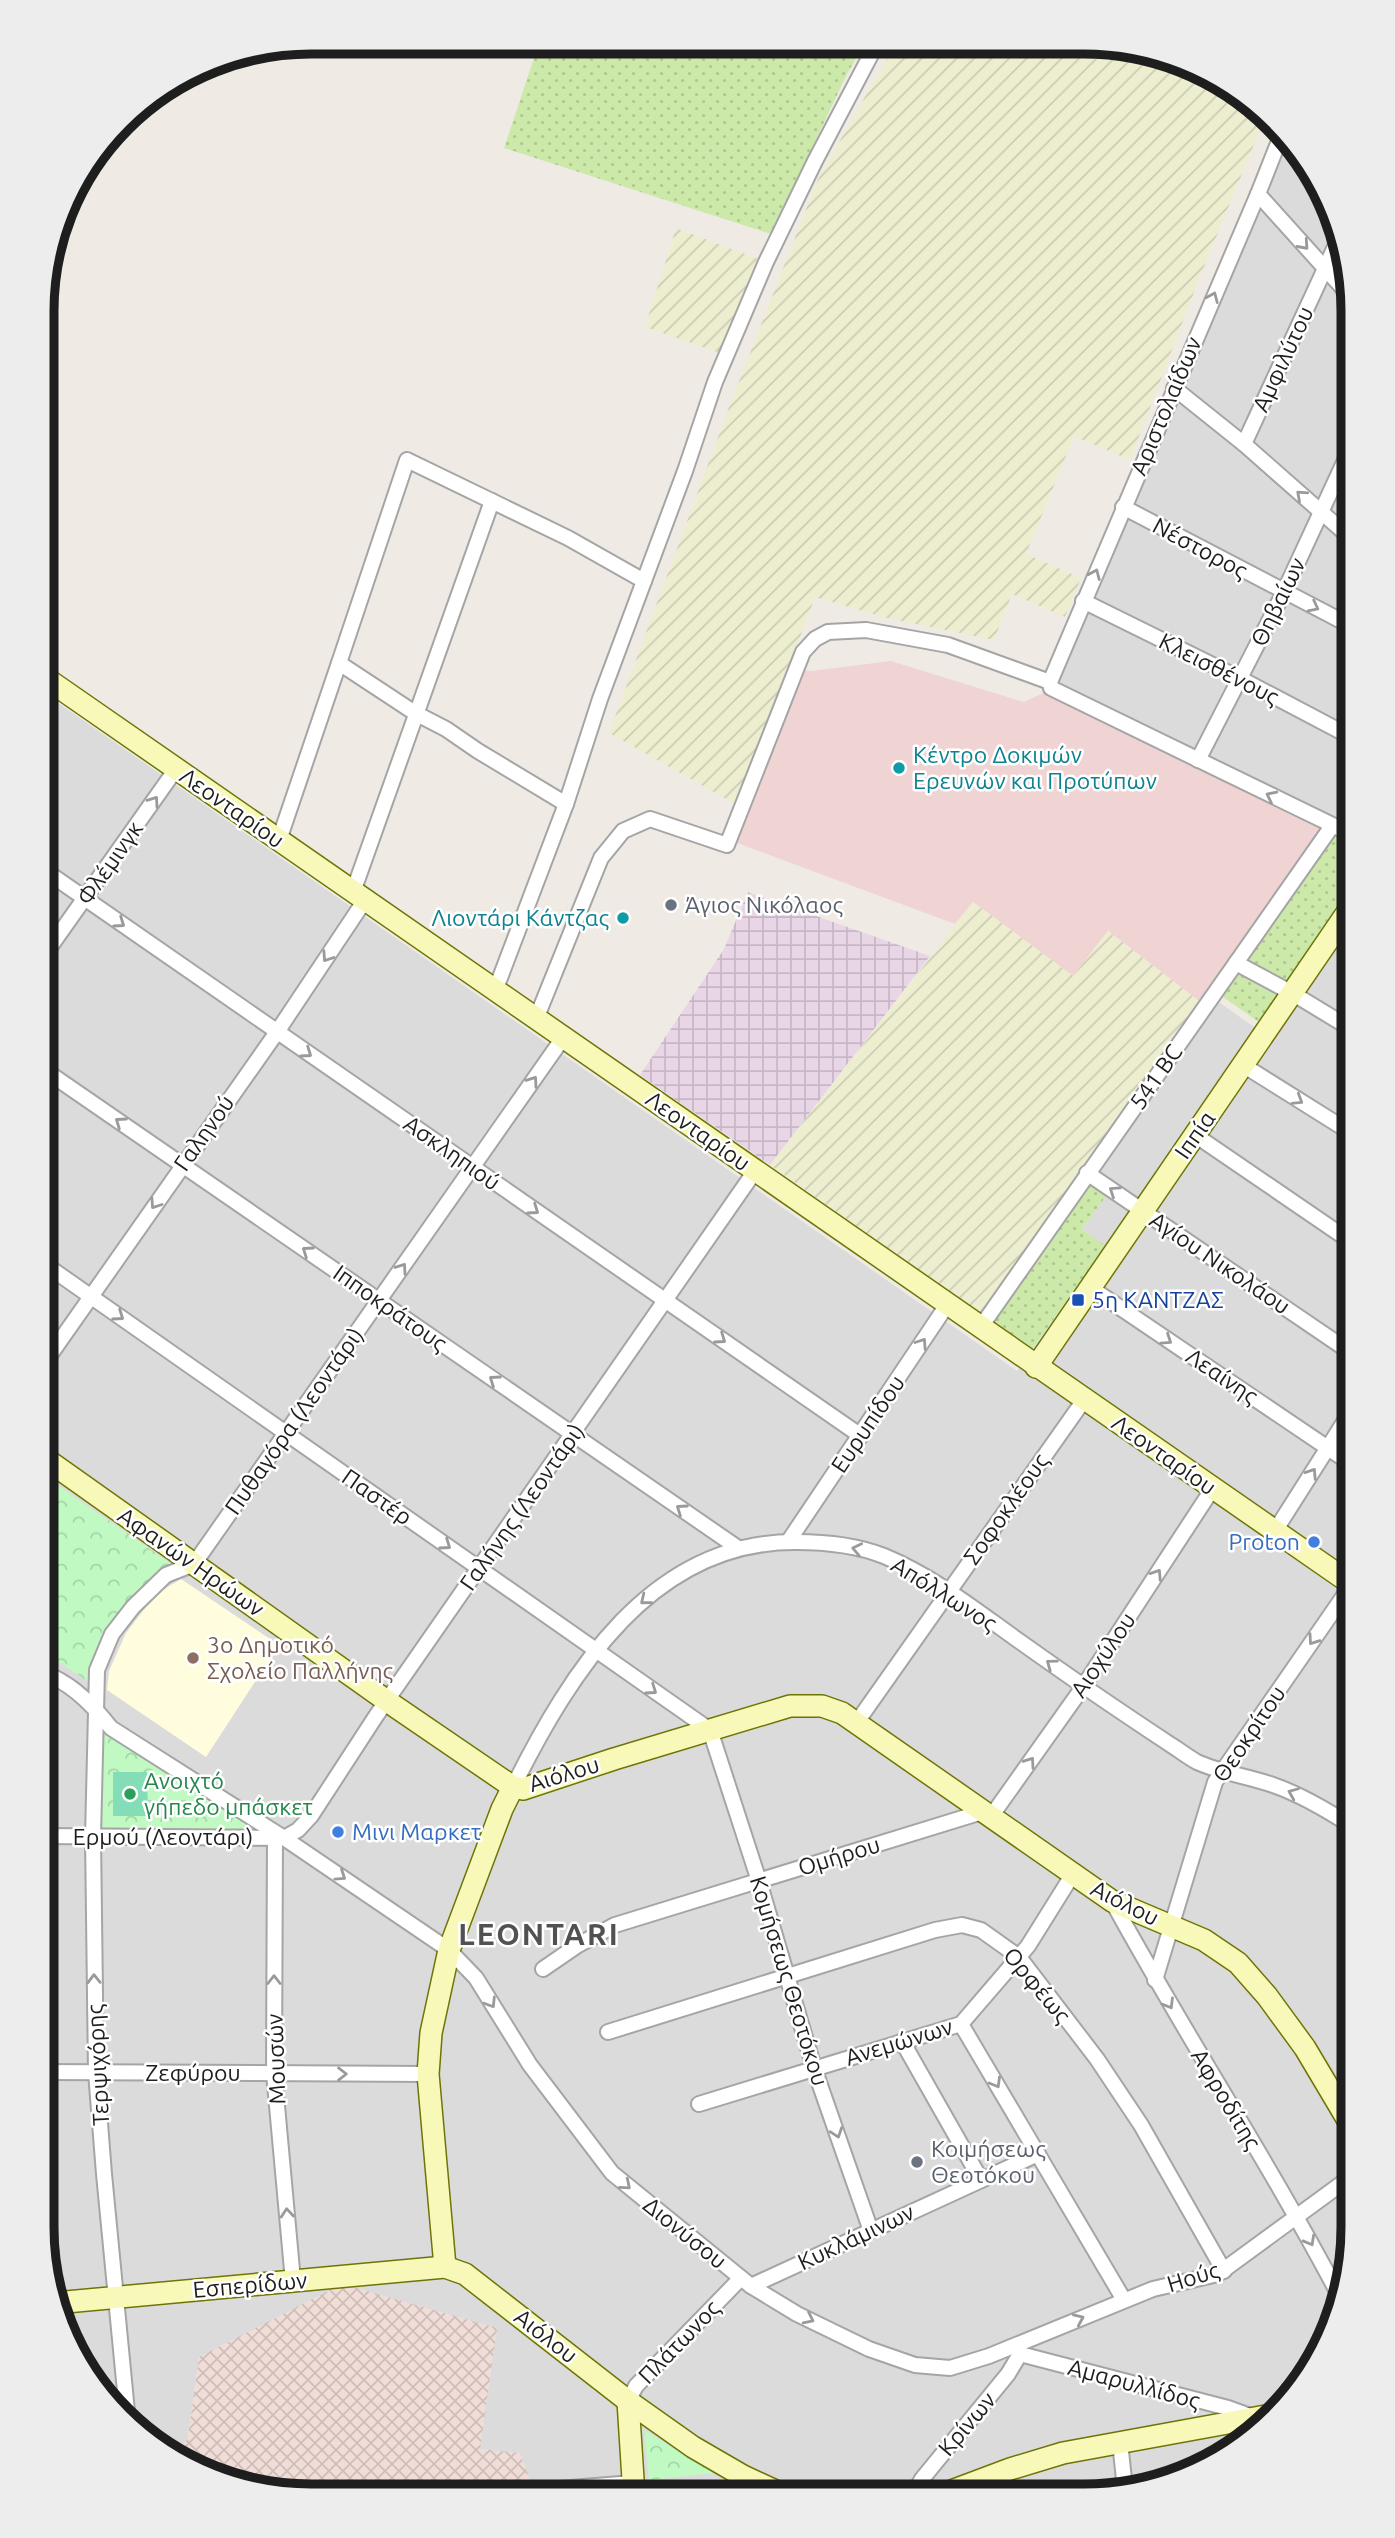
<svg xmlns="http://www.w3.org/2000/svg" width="1395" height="2538" font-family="Ubuntu,sans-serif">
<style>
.residential{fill:#dcdbdb}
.commercial{fill:#f0d4d4}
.industrial{fill:url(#industrial-grid)}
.education{fill:#fffdde}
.military{fill:url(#military-cross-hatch)}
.farmland{fill:url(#farmland-furrows)}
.grass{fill:url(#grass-dots)}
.park{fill:url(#park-crowns)}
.pitch{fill:#83deb7}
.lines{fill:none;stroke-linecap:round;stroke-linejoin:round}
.street-casing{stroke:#a5a5a5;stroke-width:18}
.secondary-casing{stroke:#6d7506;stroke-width:24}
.street{stroke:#fff;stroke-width:14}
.secondary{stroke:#f8f9b8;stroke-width:21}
.oneway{stroke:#9a9a9a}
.culture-dot{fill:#0f9aa8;stroke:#fff;stroke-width:2.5}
.worship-dot{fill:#6b7280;stroke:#fff;stroke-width:2.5}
.transit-dot{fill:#1a4fb4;stroke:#fff;stroke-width:2.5}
.shop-dot{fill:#3f7fe0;stroke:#fff;stroke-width:2.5}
.education-dot{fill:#8d6e63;stroke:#fff;stroke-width:2.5}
.leisure-dot{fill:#2e9e5b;stroke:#fff;stroke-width:2.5}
.labels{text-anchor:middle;stroke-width:5;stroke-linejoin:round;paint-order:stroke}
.street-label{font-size:23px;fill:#1e1e1e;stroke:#fff}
.culture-label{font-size:23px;fill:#0d838f;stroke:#fff;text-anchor:start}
.worship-label{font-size:23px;fill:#5b616d;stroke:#fff;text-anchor:start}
.transit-label{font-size:23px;fill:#164399;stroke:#fff;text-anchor:start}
.shop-label{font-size:23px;fill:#366cbe;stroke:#fff;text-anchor:end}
.education-label{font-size:23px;fill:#785e54;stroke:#fff;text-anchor:start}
.leisure-label{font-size:23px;fill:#27864d;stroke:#fff;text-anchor:start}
.district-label{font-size:30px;font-weight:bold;letter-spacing:2px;fill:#515151;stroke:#fff}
.rim{fill:none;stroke:#1e1e1e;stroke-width:9}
</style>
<defs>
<pattern id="industrial-grid" width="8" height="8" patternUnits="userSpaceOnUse" patternTransform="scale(1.75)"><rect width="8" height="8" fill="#e8d6e6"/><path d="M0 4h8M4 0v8" fill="none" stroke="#c7b7c5"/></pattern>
<pattern id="military-cross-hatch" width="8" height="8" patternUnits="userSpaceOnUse" patternTransform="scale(1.75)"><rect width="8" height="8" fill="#f1ddd8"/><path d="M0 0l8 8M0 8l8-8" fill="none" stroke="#cebdb9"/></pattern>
<pattern id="farmland-furrows" width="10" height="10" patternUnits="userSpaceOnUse" patternTransform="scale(1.75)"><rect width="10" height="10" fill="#edeed0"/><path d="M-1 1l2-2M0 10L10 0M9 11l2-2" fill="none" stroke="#cbccb2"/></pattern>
<pattern id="grass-dots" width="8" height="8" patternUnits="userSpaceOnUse" patternTransform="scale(1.75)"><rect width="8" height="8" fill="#cce9aa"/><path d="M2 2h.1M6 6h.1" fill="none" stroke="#afc792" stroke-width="1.8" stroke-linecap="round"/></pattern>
<pattern id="park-crowns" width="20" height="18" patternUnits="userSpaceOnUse" patternTransform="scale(1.75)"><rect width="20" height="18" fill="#c1f9c3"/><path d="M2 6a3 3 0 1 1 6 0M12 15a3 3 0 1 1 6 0" fill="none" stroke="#a5d5a7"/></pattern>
</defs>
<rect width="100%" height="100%" fill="#efebe4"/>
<g class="residential">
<path d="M1285 136 1307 161 1339 225 1353 312V832L1051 683Z"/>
<path d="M44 693 1017 1371 1105 1246 1082 1229 1109 1192 1079 1171 1199 1001 1213 998 1271 1039 1353 918 1352 2244 1333 2329 1297 2391 1234 2450 1170 2482 1083 2496 535 2494 520 2454 480 2449 199 2357 188 2437 177 2458 134 2429 88 2377 56 2313 42 2226Z"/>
</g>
<path class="commercial" d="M891 661 1024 702 1048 691 1325 826 1199 1001 1108 931 1073 976 973 902 955 924 724 838 788 669 811 671Z"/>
<path class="industrial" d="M748 892 930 956 770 1165 640 1075 724 949Z"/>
<path class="education" d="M181 1579 279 1645 206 1757 107 1690 109 1671 126 1633 156 1594Z"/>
<path class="military" d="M342 2284 497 2328 480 2449 520 2453 535 2494H276L193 2468 177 2458 188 2437 199 2357Z"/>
<g class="farmland">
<path d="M894 46 1136 47 1202 70 1261 109 1266 115 1199 279 1130 460 1074 436 1026 554 1081 578 1065 617 1012 594 994 640 883 617 815 597 737 805 609 733 728 410 817 181Z"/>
<path d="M676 228 758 259 720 353 645 327Z"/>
<path d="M973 902 1073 976 1108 931 1199 1001 980 1313 770 1165Z"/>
</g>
<g class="grass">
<path d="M539 43 864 45 847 74 771 234 504 148Z"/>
<path d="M1334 836 1353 845V891L1263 1025 1223 997Z"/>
<path d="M1079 1171 1109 1192 1082 1229 1106 1246 1030 1352 983 1314Z"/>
</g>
<g class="park">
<path d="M43 1475 170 1563 87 1681 43 1651Z"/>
<path d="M103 1715 252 1826 208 1833H101Z"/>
<path d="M644 2430 715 2473 649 2480Z"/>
</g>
<path class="pitch" d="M113 1772H147L148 1816H113Z"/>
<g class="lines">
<defs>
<g id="street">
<path d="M1258 194 1350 296"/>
<path d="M1174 388 1244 444 1353 540"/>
<path d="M1244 444 1340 236"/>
<path d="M1123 507 1353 627"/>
<path d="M1083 601 1241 679 1353 738"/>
<path d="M339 663 407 460 568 538 644 581"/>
<path d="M1050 682 1258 194 1279 141 1280 130"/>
<path d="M1050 682 1051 688 1353 835"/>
<path d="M1198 760 1284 592 1353 443"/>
<path d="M279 840 339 663 415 713 446 729 478 751 566 804"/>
<path d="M44 870 861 1436"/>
<path d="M353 892 492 501"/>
<path d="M43 957 176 769"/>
<path d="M1236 963 1292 993 1353 1030"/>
<path d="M495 991 566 804 600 699 685 471 715 382 766 262 815 161 876 45"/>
<path d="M536 1019 601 858 623 831 650 819 727 845 803 652 815 639 828 632 866 630 948 645 1050 682"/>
<path d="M1243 1065 1353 1134"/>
<path d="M43 1069 738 1548"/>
<path d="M1195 1135 1353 1243"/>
<path d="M1087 1173 1353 1354"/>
<path d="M43 1263 710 1730 759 1881 814 2068 871 2231"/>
<path d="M1091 1288 1353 1465"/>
<path d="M980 1328 1332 826"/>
<path d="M43 1365 277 1032 365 900"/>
<path d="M1275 1531 1353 1408"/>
<path d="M788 1542 947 1305"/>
<path d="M43 1673C71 1682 93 1705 111 1728L284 1838 449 1950 476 1978 530 2065 612 2173 751 2286 797 2314 869 2349 915 2365 950 2368 989 2356 1153 2289 1218 2274 1352 2176"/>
<path d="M857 1722 1084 1400"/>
<path d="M513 1787C570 1673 651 1541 796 1542 825 1542 856 1545 884 1556 935 1577 978 1612 1022 1643 1071 1678 1121 1712 1171 1745 1179 1750 1188 1757 1197 1762 1221 1773 1248 1776 1273 1785 1302 1795 1327 1810 1353 1827"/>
<path d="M990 1818 1083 1687 1213 1488"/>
<path d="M42 1836 284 1838 298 1830 311 1816 376 1716 755 1171"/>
<path d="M275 1837 274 2073 293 2281"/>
<path d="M1112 1901C1185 2035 1269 2162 1340 2297"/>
<path d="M543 1969 578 1945 615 1925 982 1812"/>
<path d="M1155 1980 1215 1782 1352 1584"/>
<path d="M961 2024 1124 2300"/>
<path d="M608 2032 935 1930 962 1925 981 1930 1019 1957 1097 2059 1141 2125 1224 2271"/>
<path d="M902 2041 981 2180"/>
<path d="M42 2072 428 2074"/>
<path d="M699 2104 961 2024 1028 1946 1073 1874"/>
<path d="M751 2286 1038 2154"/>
<path d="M1017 2346 1020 2354 1228 2408 1253 2417"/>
<path d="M628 2401 636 2386 741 2278"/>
<path d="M128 2422 104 2174 96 2072 93 1837 97 1670 112 1634 133 1607 166 1575 194 1564 563 1038"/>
<path d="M1120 2442 1125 2489"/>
<path d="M546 2490 633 2483"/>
<path d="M918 2496V2486L922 2479 1008 2374 1020 2354"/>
</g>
<g id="secondary">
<path d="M44 677 1353 1585"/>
<path d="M1036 1367 1353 904"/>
<path d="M43 1457 387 1701 513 1787 523 1789 614 1759 790 1706H822L842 1713 1112 1901 1204 1940 1238 1963 1267 1996 1305 2048 1352 2127"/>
<path d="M445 2267 428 2074 431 2033 449 1950 502 1809 513 1787"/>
<path d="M55 2303 445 2267 465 2274 628 2401 693 2447 743 2476 784 2495"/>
<path d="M628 2401 634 2495"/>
<path d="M938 2496 1010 2469 1063 2453 1271 2415"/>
</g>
</defs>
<use href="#street" class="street-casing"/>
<use href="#secondary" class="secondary-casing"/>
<use href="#street" class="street"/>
<use href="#secondary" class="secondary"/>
</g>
<defs><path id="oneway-chevron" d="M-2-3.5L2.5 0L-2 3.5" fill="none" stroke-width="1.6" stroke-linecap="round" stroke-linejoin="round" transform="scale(1.75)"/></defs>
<g class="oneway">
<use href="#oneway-chevron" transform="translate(1304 245) rotate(48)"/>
<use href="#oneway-chevron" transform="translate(1213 297) rotate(-67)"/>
<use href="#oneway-chevron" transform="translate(1301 495) rotate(-138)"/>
<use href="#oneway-chevron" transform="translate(1095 574) rotate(-67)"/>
<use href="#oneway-chevron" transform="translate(1314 607) rotate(27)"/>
<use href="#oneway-chevron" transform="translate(1271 796) rotate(-154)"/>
<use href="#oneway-chevron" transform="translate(154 801) rotate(-55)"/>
<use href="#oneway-chevron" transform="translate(120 923) rotate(35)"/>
<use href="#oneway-chevron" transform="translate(327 957) rotate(124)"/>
<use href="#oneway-chevron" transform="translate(307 1053) rotate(35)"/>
<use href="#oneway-chevron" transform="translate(533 1081) rotate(-55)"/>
<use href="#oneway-chevron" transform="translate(1298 1100) rotate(32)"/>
<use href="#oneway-chevron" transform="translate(120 1122) rotate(-145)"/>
<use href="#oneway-chevron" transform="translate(1114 1191) rotate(-146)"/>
<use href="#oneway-chevron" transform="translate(155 1204) rotate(124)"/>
<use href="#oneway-chevron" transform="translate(534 1210) rotate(35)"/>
<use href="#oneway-chevron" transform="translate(307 1251) rotate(-145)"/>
<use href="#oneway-chevron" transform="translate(402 1268) rotate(-55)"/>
<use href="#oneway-chevron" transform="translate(119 1316) rotate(35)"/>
<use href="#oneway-chevron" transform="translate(721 1339) rotate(35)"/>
<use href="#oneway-chevron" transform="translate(1167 1340) rotate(34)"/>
<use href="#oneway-chevron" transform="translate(922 1343) rotate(-56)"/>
<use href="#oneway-chevron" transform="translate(494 1380) rotate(-145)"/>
<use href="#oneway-chevron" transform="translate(1312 1473) rotate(-57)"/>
<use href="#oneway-chevron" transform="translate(681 1509) rotate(-145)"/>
<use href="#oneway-chevron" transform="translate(446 1545) rotate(35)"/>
<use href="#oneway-chevron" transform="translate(857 1549) rotate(-168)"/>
<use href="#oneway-chevron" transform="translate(1157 1574) rotate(-57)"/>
<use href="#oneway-chevron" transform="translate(645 1600) rotate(141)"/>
<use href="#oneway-chevron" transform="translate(1313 1640) rotate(125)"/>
<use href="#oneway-chevron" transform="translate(1051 1664) rotate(-144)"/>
<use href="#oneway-chevron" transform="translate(652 1690) rotate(35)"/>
<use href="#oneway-chevron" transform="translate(1030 1762) rotate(-55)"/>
<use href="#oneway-chevron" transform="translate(1293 1793) rotate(-157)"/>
<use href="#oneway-chevron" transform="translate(341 1876) rotate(34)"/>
<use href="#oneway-chevron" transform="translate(94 1979) rotate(-91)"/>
<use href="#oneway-chevron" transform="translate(274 1980) rotate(-90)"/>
<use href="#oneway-chevron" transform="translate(491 2003) rotate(58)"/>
<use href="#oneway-chevron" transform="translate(1169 2004) rotate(59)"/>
<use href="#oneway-chevron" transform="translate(342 2074)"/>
<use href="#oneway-chevron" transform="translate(996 2083) rotate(60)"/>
<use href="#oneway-chevron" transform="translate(837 2133) rotate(71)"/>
<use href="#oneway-chevron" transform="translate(626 2185) rotate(40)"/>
<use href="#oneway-chevron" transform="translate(287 2213) rotate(-95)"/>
<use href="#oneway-chevron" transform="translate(1310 2241) rotate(61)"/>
<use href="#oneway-chevron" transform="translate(809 2319) rotate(26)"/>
<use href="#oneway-chevron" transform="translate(1079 2319) rotate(-24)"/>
</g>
<g class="culture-dot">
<circle cx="899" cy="768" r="7"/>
<circle cx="623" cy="918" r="7"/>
</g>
<g class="worship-dot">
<circle cx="671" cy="905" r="7"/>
<circle cx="917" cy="2162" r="7"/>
</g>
<rect class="transit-dot" x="1071" y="1293" width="14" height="14" rx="3.5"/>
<g class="shop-dot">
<circle cx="1314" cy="1542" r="7"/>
<circle cx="338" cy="1832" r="7"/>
</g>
<circle class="education-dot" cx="193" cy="1658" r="7"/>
<circle class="leisure-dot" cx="130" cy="1794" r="7"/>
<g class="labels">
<g class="street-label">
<text transform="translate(1283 359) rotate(-65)" y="8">Αμφιλύτου</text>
<text transform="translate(1166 406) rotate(-67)" y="8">Αριστολαίδων</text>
<text transform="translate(1200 548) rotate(28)" y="8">Νέστορος</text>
<text transform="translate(1278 602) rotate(-64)" y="8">Θηβαίων</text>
<text transform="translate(1219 669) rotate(27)" y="8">Κλεισθένους</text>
<text transform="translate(232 808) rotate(35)" y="8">Λεονταρίου</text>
<text transform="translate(110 863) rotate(-55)" y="8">Φλέμινγκ</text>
<text transform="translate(1156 1077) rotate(-55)" y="8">541 BC</text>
<text transform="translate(698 1131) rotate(35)" y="8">Λεονταρίου</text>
<text transform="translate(204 1133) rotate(-55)" y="8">Γαληνού</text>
<text transform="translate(1195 1135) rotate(-55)" y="8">Ιππία</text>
<text transform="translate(452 1153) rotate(35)" y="8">Ασκληπιού</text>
<text transform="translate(1220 1263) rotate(34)" y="8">Αγίου Νικολάου</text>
<text transform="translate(390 1308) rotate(35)" y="8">Ιπποκράτους</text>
<text transform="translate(1222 1376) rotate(34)" y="8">Λεαίνης</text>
<text transform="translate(294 1421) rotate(-55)" y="8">Πυθαγόρα (Λεοντάρι)</text>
<text transform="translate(868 1424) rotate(-56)" y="8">Ευρυπίδου</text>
<text transform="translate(1164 1455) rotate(35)" y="8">Λεονταρίου</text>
<text transform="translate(377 1497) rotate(35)" y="8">Παστέρ</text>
<text transform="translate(522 1507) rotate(-55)" y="8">Γαλήνης (Λεοντάρι)</text>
<text transform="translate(1006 1509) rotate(-55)" y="8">Σοφοκλέους</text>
<text transform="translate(191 1562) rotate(35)" y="8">Αφανών Ηρώων</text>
<text transform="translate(944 1594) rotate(32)" y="8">Απόλλωνος</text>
<text transform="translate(1103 1655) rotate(-56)" y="8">Αιοχύλου</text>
<text transform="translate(1249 1734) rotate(-56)" y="8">Θεοκρίτου</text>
<text transform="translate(564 1774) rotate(-17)" y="8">Αιόλου</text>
<text x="163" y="1845">Ερμού (Λεοντάρι)</text>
<text transform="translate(839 1856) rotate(-17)" y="8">Ομήρου</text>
<text transform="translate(1125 1903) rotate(27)" y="8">Αιόλου</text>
<text transform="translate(789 1981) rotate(73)" y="8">Κομήσεως Θεοτόκου</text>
<text transform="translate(1037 1985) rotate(50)" y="8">Ορφέως</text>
<text transform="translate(899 2042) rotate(-17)" y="8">Ανεμώνων</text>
<text transform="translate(276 2059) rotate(-92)" y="8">Μουσών</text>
<text transform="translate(98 2065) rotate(-93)" y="8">Τερψιχόρης</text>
<text x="193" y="2081">Ζεφύρου</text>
<text transform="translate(1226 2099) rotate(59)" y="8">Αφροδίτης</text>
<text transform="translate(685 2233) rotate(39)" y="8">Διονύσου</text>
<text transform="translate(856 2237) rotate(-25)" y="8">Κυκλάμινων</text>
<text transform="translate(1193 2277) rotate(-17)" y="8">Ηούς</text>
<text transform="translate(250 2285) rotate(-5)" y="8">Εσπερίδων</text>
<text transform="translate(546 2336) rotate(38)" y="8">Αιόλου</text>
<text transform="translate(679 2342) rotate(-46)" y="8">Πλάτωνος</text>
<text transform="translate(1134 2384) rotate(15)" y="8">Αμαρυλλίδος</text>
<text transform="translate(967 2424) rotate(-50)" y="8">Κρίνων</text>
</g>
<g class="culture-label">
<text x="913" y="763">Κέντρο Δοκιμών<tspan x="913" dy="26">Ερευνών και Προτύπων</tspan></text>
<text x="609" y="926" text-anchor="end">Λιοντάρι Κάντζας</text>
</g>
<g class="worship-label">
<text x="685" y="913">Άγιος Νικόλαος</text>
<text x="931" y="2157">Κοιμήσεως<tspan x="931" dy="26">Θεοτόκου</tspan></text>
</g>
<g class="transit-label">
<text x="1092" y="1308">5η ΚΑΝΤΖΑΣ</text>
</g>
<g class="shop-label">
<text x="1300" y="1550">Proton</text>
<text x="352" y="1840" text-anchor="start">Μινι Μαρκετ</text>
</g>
<g class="education-label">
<text x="207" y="1653">3ο Δημοτικό<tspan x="207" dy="26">Σχολείο Παλλήνης</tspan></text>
</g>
<g class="leisure-label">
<text x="144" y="1789">Ανοιχτό<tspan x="144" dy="26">γήπεδο μπάσκετ</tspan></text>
</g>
<g class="district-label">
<text x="539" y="1945">LEONTARI</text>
</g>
</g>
<path d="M0 0H1395V2538H0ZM311 54H1084A257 257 0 0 1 1341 311V2227A257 257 0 0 1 1084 2484H311A257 257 0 0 1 54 2227V311A257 257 0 0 1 311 54Z" fill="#ededed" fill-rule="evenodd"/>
<path class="rim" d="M311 54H1084A257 257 0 0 1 1341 311V2227A257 257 0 0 1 1084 2484H311A257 257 0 0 1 54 2227V311A257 257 0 0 1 311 54Z"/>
</svg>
